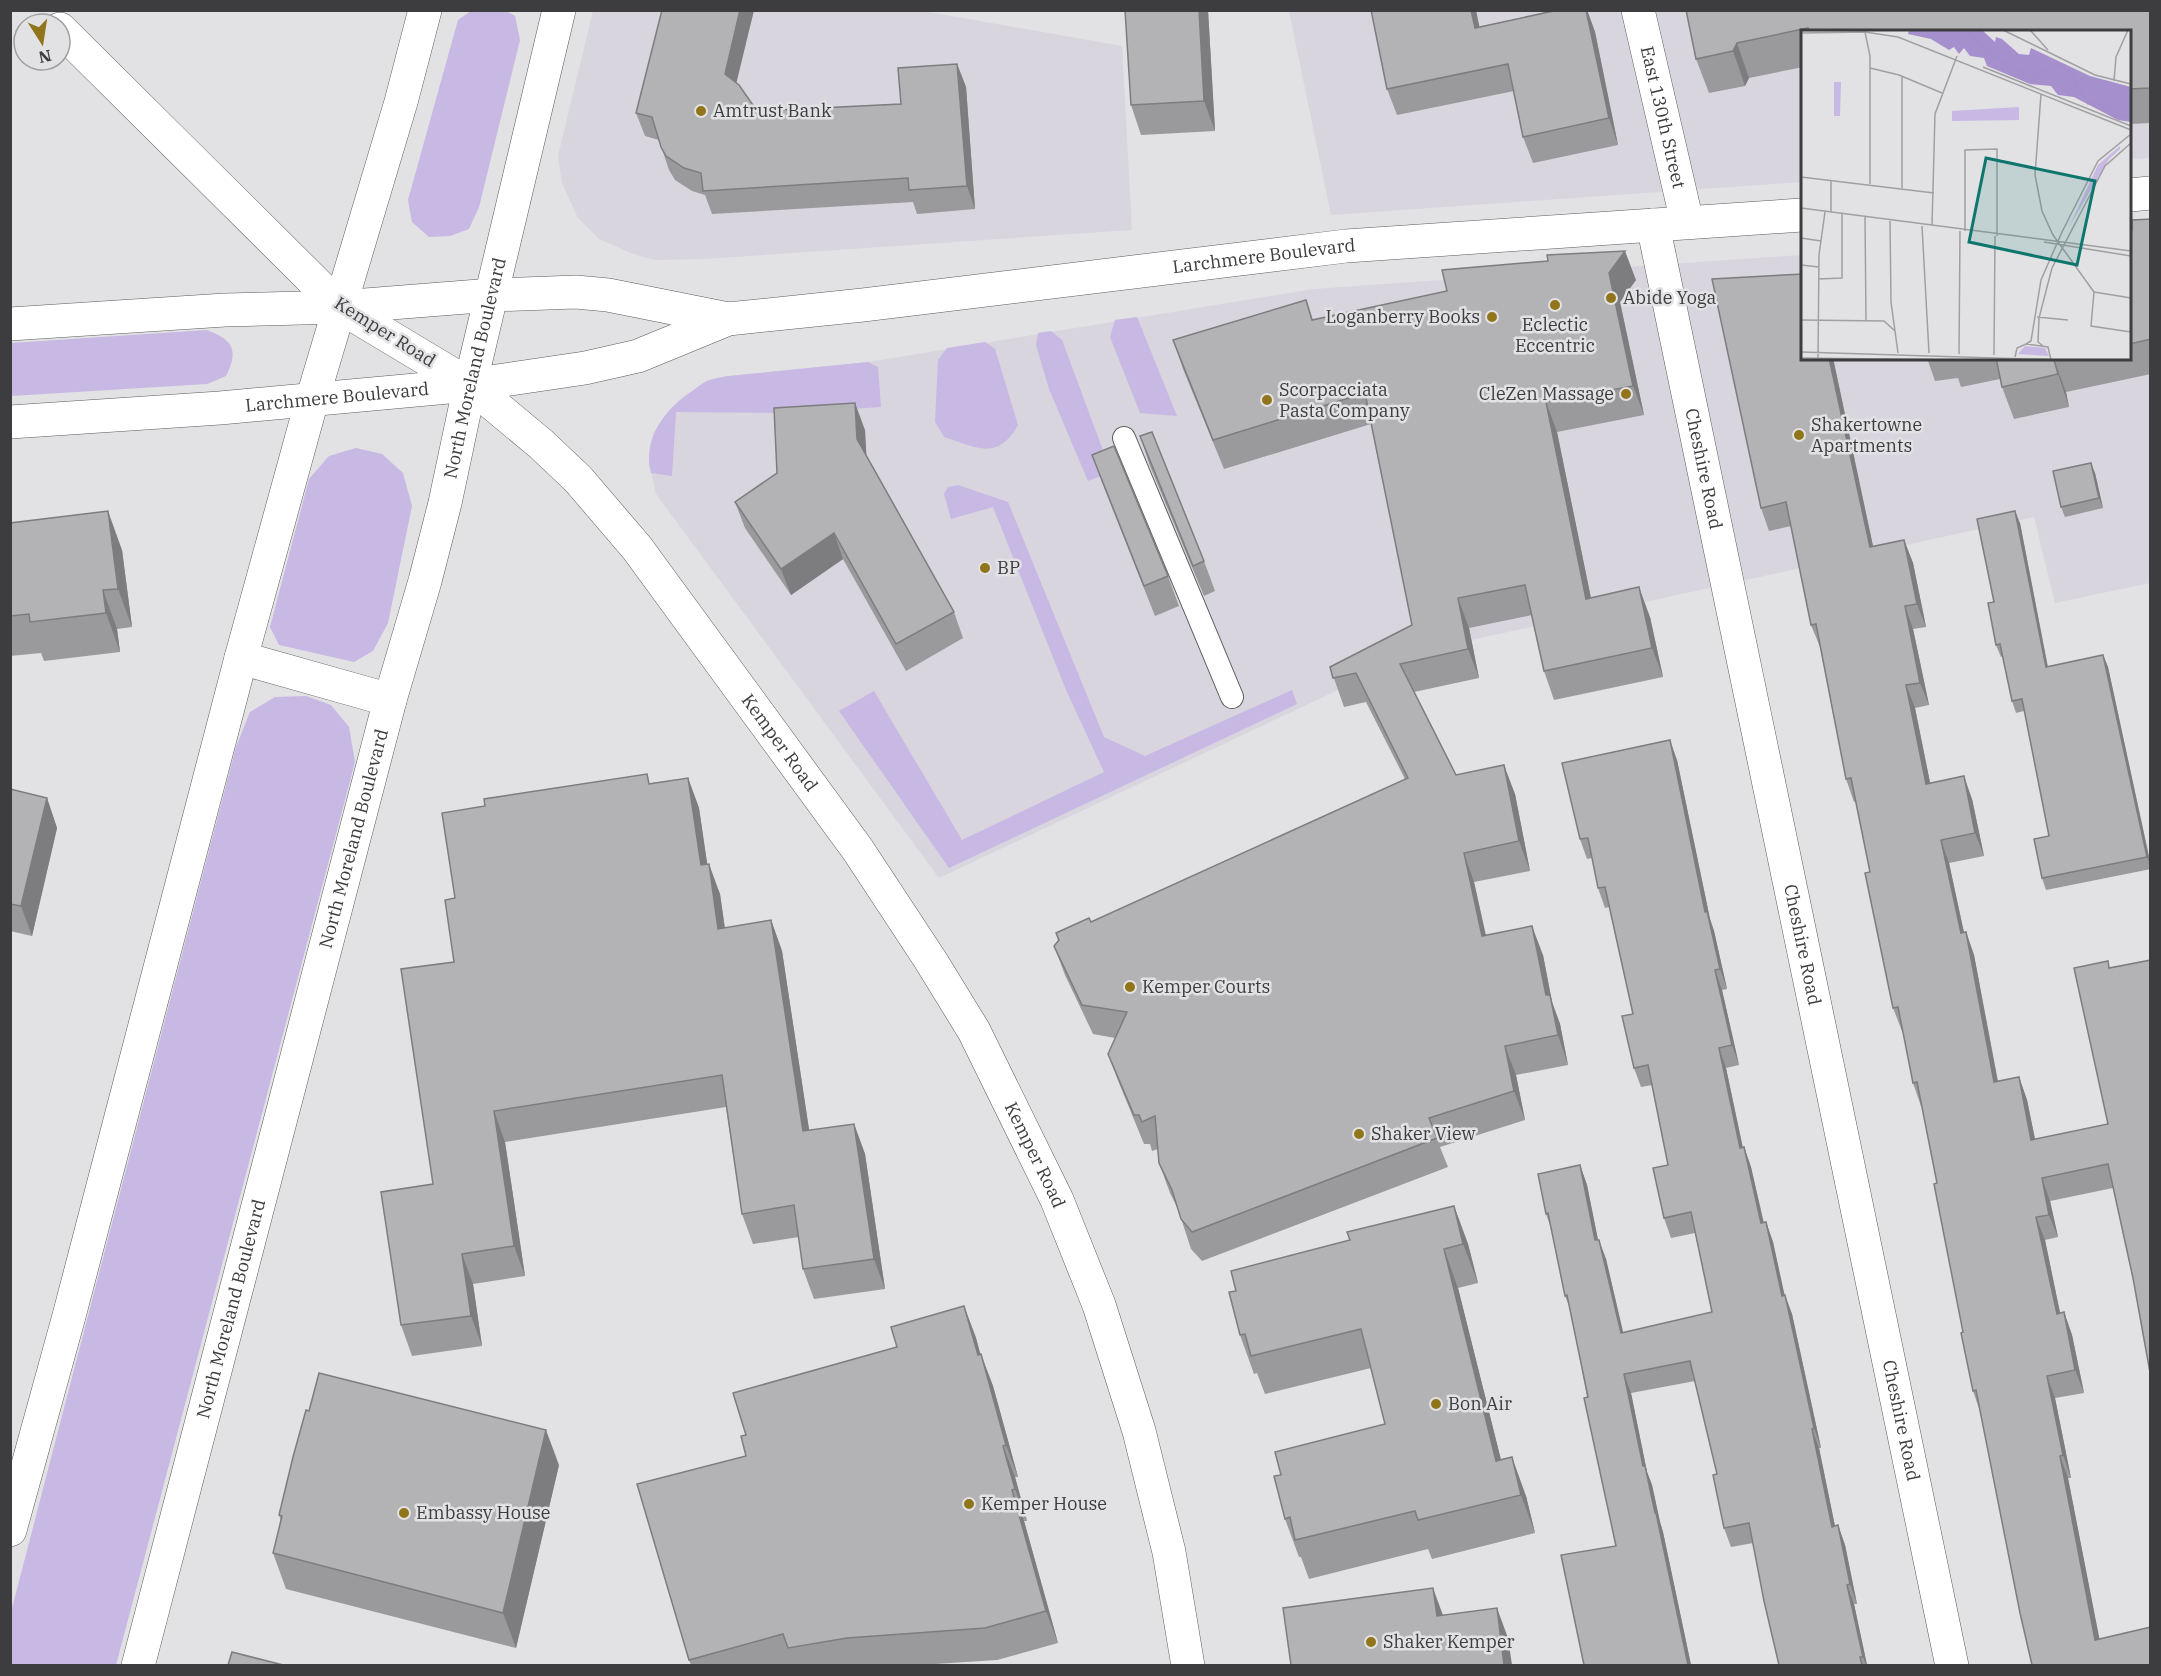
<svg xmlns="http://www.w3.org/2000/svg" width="2161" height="1676" font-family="'IBM Plex Serif',serif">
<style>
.built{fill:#d8d5df}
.green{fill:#c7b8e4}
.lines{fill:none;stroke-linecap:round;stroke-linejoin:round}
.lane-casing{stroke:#5c5b5d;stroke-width:24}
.street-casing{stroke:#5c5b5d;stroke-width:34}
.secondary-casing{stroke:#5c5b5d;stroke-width:34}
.lane{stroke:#fff;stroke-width:22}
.street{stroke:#fff;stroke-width:33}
.secondary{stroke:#fff;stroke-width:33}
.wall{fill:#9a999c}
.shaded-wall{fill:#7d7d7f}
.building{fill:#b3b2b5;stroke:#7d7d7f;stroke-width:1.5}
.poi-dot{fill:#90751a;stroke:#e2e1e4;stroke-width:2}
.labels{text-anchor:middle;stroke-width:5;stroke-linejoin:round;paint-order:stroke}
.poi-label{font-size:18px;fill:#3d3c3e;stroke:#e2e1e4;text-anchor:start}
.street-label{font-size:18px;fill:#3d3c3e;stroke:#e2e1e4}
.inset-river{fill:none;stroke:#a48ecb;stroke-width:3}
.inset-road{fill:none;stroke:#a09fa2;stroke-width:1.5}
.view{fill:#0f766e;fill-opacity:0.15;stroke:#0f766e;stroke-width:3}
.inset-edge{fill:none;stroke:#3d3c3e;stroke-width:3}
</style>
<rect width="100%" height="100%" fill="#e2e1e4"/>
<g class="built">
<path d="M593 11H923L1122 46 1132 230 704 259 654 260 631 253 599 239 578 218 562 183 558 156Z"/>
<path d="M1289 11H2150V158L2130 159V32H1802V182L1331 215Z"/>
<path d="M2150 232V583L2055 603 2034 517 1421 651 939 878 656 494 649 463 653 433 669 410 685 395 708 380 728 376 868 362 1314 289 1727 260 1802 255V358H2130Z"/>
</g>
<g class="green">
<path d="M471 11H506L515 16 520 40 479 207 469 229 450 236 429 237 412 222 408 200 458 20Z"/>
<path d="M1137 317 1177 416 1140 413 1110 337 1115 320Z"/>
<path d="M207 330C233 340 239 350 226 376L207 384 11 396V343Z"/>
<path d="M1051 331 1062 340 1111 472 1088 481 1049 389 1036 345 1038 333Z"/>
<path d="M985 342 995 349 1018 425C997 462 976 447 944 437L935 422 938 360 947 348Z"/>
<path d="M868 362 878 367 881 407 791 413 676 412 672 476 651 473C642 438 666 408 694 390 699 386 704 382 710 380 716 378 722 377 729 376Z"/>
<path d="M356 448 382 454 403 473 412 506 388 623 373 651 354 662 279 645 270 627 309 479 329 456Z"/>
<path d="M958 485 1008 502 1104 737 1145 756 1292 690 1297 704 949 868 839 711 874 691 962 840 1104 772 1066 690 993 507 951 519 944 494 948 487Z"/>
<path d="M306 696 331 705 349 727 355 762 116 1665H11V1612L236 747 250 712 275 697Z"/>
</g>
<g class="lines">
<defs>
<path id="lane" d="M1124 438 1232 697"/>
<g id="street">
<path id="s1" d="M1638 10 1687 222"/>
<path d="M60 29 340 307"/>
<path id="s2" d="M1653 225 1952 1666"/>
<path d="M241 658 390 700"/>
</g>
<g id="secondary">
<path d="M2130 195 2150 193"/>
<path id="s3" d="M340 307 470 385 541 444 578 479 637 548 858 850 931 961 974 1031 1057 1200 1099 1305 1139 1431 1169 1552 1188 1666"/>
<path d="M10 324 225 310 340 307 492 295 576 292 608 295 728 319"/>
<path id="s4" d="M10 422 220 408 470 385 585 368 638 356 728 319 863 305 1346 246 1802 215"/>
<path d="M10 1530 69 1316 241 658 312 400 401 102 425 10"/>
<path id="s5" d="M138 1666 390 700 425 581 445 503 470 385 559 10"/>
</g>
</defs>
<use href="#lane" class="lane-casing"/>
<use href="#street" class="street-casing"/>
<use href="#secondary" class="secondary-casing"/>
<use href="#lane" class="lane"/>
<use href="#street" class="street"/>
<use href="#secondary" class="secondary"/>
</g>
<g class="wall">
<path d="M662 10H754L736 82 757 111 901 104 957 64 966 87 975 209 917 214 913 202 712 214 705 195 692 191 675 180 669 170 659 140 645 136 636 113Z"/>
<path d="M1125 10H1208L1215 131 1141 135 1131 105Z"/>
<path d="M1558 10H1587L1595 32 1618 145 1533 163 1523 137 1514 91 1397 115 1387 89 1479 27Z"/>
<path d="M1686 10H2151V123L2130 124V32H1803V67L1749 78 1745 86 1709 93 1696 59Z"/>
<path d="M2151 219V374L2066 392 2069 407 2014 419 2002 387 2000 379 1961 387 1958 378 1935 381 1927 358H2130V230H2132Z"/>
<path d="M1636 280 1620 302 1644 415 1557 432 1591 598 1650 617 1663 677 1554 700 1544 671 1532 615 1469 628 1479 678 1414 692 1456 775 1515 794 1530 871 1474 882 1486 935 1543 955 1552 1002 1560 1024 1568 1065 1516 1075 1525 1120 1440 1147 1448 1167 1202 1261 1191 1249 1178 1209 1170 1193 1159 1163 1158 1149 1152 1151 1150 1144H1144L1119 1083 1108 1054 1115 1038 1093 1034 1065 975 1054 946 1058 941 1056 933 1091 922 1405 779 1366 702 1344 707 1330 667 1412 625 1371 424 1224 469 1183 369 1173 340 1306 300 1313 320Z"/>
<path d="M1833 358 1873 546 1904 540 1913 563 1926 627 1913 629 1929 705 1915 708 1930 783 1972 799 1984 856 1949 863 1964 933 1966 932 1974 955 1998 1081 2019 1077 2027 1100 2035 1140 2108 1124V961L2133 1278 2113 1188 2050 1201 2058 1237 2045 1240 2060 1313 2064 1312 2072 1335 2084 1393 2055 1398 2071 1478H2068L2099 1639 2032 1665 1981 1414 1973 1391 1937 1183 1922 1106H1921L1913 1083 1903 1031H1902L1893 1008 1870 872 1856 801 1854 802 1846 779 1820 647 1811 625 1791 526 1769 531 1761 508Z"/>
<path d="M865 430 866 456 954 612 963 638 906 671 843 559 791 595 745 528 735 502Z"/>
<path d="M1140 436 1204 561 1215 591 1204 596 1150 466Z"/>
<path d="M1092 455 1168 576 1179 606 1155 616 1103 485Z"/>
<path d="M2095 473 2103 508 2065 517 2061 507Z"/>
<path d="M10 523 122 550 132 627 117 629 120 652 44 661 41 653 10 656Z"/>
<path d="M2020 523 2048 667 2103 655 2108 667 2151 865V869L2046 890 2042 878 2049 836 2024 711 2016 713 2012 701 2003 656 2001 657 1996 645 1994 602Z"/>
<path d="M1677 760 1710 919 1714 931 1727 989 1722 990 1739 1065 1726 1068 1743 1148 1744 1147 1751 1167 1764 1223 1766 1222 1773 1242 1784 1295 1792 1314 1821 1448H1819L1835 1526 1838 1525 1845 1545 1857 1604H1854L1867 1665H1779L1753 1543 1731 1547 1724 1528 1717 1474 1695 1381 1631 1393 1647 1472 1652 1485 1660 1522 1663 1532 1691 1665H1584L1616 1546 1570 1308 1565 1296 1551 1228 1546 1214 1580 1165 1587 1185 1598 1240 1606 1259 1623 1333 1712 1312 1695 1233 1671 1238 1664 1218 1668 1165 1652 1085 1641 1087 1634 1068 1633 1014 1609 907 1605 908 1598 888 1592 858 1587 859 1580 839Z"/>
<path d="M688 778 699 808 707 864 720 894 725 928 771 920 782 951 809 1130 854 1124 865 1154 885 1289 814 1299 803 1269 799 1237 753 1244 742 1214 726 1107 505 1142 525 1276 473 1284 482 1346 412 1356 401 1325 433 1184 454 962 455 898 485 806Z"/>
<path d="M10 789 47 798 57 828 32 936 10 931Z"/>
<path d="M1454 1206 1468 1244 1478 1283 1458 1288 1501 1460 1526 1496 1535 1533 1432 1559 1428 1549 1309 1579 1301 1557H1299L1285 1519 1281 1475 1385 1424 1371 1368 1265 1394 1257 1373 1254 1374 1240 1335 1236 1291 1350 1240Z"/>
<path d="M964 1306 976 1338 980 1354 993 1386 1018 1477H1015L1027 1521H1024L1058 1643 997 1660 920 1665H691L689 1660 746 1456V1435L897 1347Z"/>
<path d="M559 1465 516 1648 286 1589 273 1553 281 1521 279 1515Z"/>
</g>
<g class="shaded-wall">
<path d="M740 10H754L733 97 725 74Z"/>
<path d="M1199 10H1208L1215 131 1204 101Z"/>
<path d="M1471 10H1476L1485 54 1475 28Z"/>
<path d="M1586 10H1587L1595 32 1618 145 1609 118Z"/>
<path d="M1737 43 1749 78 1745 86 1733 51Z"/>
<path d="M957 64 966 87 975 209 967 186Z"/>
<path d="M1625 251 1636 280 1620 302 1644 415 1633 386 1609 273Z"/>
<path d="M1829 358H1833L1878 570 1870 547Z"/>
<path d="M2054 360 2066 392 2069 407 2058 374Z"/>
<path d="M1546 402 1557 432 1597 628 1586 599Z"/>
<path d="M855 403 865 430 867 466 857 439Z"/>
<path d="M2091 463 2095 473 2103 508 2099 498Z"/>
<path d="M108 511 122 550 132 627 118 589Z"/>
<path d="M2015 511 2020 523 2050 679 2046 667Z"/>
<path d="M834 533 843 559 791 595 781 569Z"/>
<path d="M1904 540 1913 563 1926 627 1917 604Z"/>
<path d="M1639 587 1650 617 1663 677 1652 648Z"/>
<path d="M103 590 117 629 120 652 106 613Z"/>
<path d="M1458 598 1469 628 1479 678 1468 649Z"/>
<path d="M1905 606 1913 629 1929 705 1920 683Z"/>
<path d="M2103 655 2108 667 2151 867 2147 857Z"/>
<path d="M1906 685 1915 708 1935 807 1926 784Z"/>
<path d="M1670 740 1677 760 1710 919 1714 931 1727 989 1720 969 1705 912Z"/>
<path d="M1504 765 1515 794 1530 871 1519 841Z"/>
<path d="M1964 776 1972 799 1984 856 1975 833Z"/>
<path d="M688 778 699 808 712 896 701 865Z"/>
<path d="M47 798 57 828 32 936 21 906Z"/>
<path d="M1941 840 1949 863 1969 956 1961 933Z"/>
<path d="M1464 853 1474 882 1492 965 1482 936Z"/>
<path d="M709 864 720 894 729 959 718 929Z"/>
<path d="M771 920 782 951 814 1162 803 1131Z"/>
<path d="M1532 926 1543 955 1552 1002 1560 1024 1568 1065 1558 1035 1546 995Z"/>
<path d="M1966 932 1974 955 2002 1105 1994 1082Z"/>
<path d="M1715 970 1722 990 1739 1065 1732 1045Z"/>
<path d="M1505 1046 1516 1075 1525 1120 1514 1091Z"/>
<path d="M1719 1048 1726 1068 1747 1168 1740 1148Z"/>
<path d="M2019 1077 2027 1100 2040 1163 2031 1140Z"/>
<path d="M494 1111 505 1142 525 1276 514 1246Z"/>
<path d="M854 1124 865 1154 885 1289 874 1259Z"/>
<path d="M1744 1147 1751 1167 1768 1243 1761 1223Z"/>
<path d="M1580 1165 1587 1185 1602 1260 1595 1240Z"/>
<path d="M2042 1178 2050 1201 2058 1237 2049 1215Z"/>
<path d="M1454 1206 1468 1244 1478 1283 1463 1244Z"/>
<path d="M2036 1217 2045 1240 2065 1337 2057 1314Z"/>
<path d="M1766 1222 1773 1242 1789 1315 1782 1296Z"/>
<path d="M1599 1240 1606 1259 1628 1353 1621 1333Z"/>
<path d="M1444 1249 1458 1288 1511 1500 1496 1461Z"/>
<path d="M462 1254 473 1284 482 1346 471 1316Z"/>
<path d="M1785 1295 1792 1314 1821 1448 1814 1428Z"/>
<path d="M964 1306 976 1338 989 1386 978 1355Z"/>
<path d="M2064 1312 2072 1335 2084 1393 2075 1370Z"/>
<path d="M981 1354 993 1386 1018 1477 1006 1445Z"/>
<path d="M1624 1374 1631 1393 1647 1472 1652 1485 1660 1522 1663 1532 1691 1665H1688L1655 1513 1643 1466Z"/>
<path d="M2047 1376 2055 1398 2071 1478 2063 1455Z"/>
<path d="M1812 1429 1819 1448 1839 1546 1832 1527Z"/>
<path d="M546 1430 559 1465 516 1648 503 1613Z"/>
<path d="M1003 1446 1015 1477 1027 1521 1015 1489Z"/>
<path d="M2060 1456 2068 1478 2104 1662 2095 1640Z"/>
<path d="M1512 1457 1526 1496 1535 1533 1521 1495Z"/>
<path d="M1012 1490 1024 1521 1058 1643 1046 1611Z"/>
<path d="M1838 1525 1845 1545 1857 1604 1850 1584Z"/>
<path d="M1847 1585 1854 1604 1867 1665H1866L1863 1657Z"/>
<path d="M1433 1588 1444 1618 1437 1616Z"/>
<path d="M1497 1608 1508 1638 1512 1665H1504Z"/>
</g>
<g class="building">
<path d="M662 10H740L725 74 739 85 757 111 901 104 898 68 957 64 967 186 909 190 908 178 703 191 701 173 684 168 666 156 661 147 652 117 636 113Z"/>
<path d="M1125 10H1199L1204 101 1131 105Z"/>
<path d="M1371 10H1471L1475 28 1558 10H1586L1609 118 1523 137 1508 64 1387 89Z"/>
<path d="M1686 10H2151V88L2130 89V32H1809L1808 28 1737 43 1733 51 1696 59Z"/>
<path d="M2151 219V339L2130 344V230H2132V220Z"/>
<path d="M1625 251 1609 273 1633 386 1546 402 1586 599 1639 587 1652 648 1544 671 1525 585 1458 598 1468 649 1400 664 1456 775 1504 765 1519 841 1464 853 1482 936 1532 926 1546 995H1550L1558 1035 1505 1046 1514 1091 1429 1118 1437 1138 1192 1232 1181 1219 1172 1190 1159 1163 1155 1116 1142 1122 1139 1115H1134L1108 1054 1127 1012 1082 1005 1054 946 1059 940 1056 933 1089 918 1091 922 1408 778 1356 673 1333 678 1330 667 1412 625 1365 393 1213 440 1173 340 1306 300 1312 320 1447 291 1442 270 1548 261 1547 255Z"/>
<path d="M1803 274V358H1829L1870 547 1904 540 1917 604 1905 606 1920 683 1906 685 1926 784 1964 776 1975 833 1941 840 1961 933 1966 932 1994 1082 2019 1077 2031 1140 2108 1124 2074 968 2108 961 2109 968 2151 960V1378L2133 1278 2108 1164 2042 1178 2049 1215 2036 1217 2057 1314 2064 1312 2075 1370 2047 1376 2063 1455 2060 1456 2095 1640 2151 1627V1665H2032L2020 1613 1976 1390 1973 1391 1961 1333 1963 1332 1934 1184 1937 1183 1917 1082 1913 1083 1898 1007 1893 1008 1865 873 1870 872 1851 778 1846 779 1816 624 1811 625 1786 502 1761 508 1712 279Z"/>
<path d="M1996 358H2059L2054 360 2058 374 2002 387Z"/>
<path d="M855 403 857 439 954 612 896 644 834 533 781 569 735 502 777 473 774 408Z"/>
<path d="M1152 432 1204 561 1193 566 1140 436Z"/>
<path d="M1114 446 1168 576 1144 586 1092 455Z"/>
<path d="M2091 463 2099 498 2061 507 2053 471Z"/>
<path d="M108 511 118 589 103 590 106 613 30 622 29 614 10 616V523Z"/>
<path d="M2015 511 2046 667 2103 655 2147 857 2042 878 2034 839 2049 836 2022 699 2012 701 2000 644 1996 645 1988 603 1994 602 1977 519Z"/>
<path d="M1670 740 1705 912 1707 911 1720 969 1715 970 1732 1045 1719 1048 1740 1148 1744 1147 1761 1223 1766 1222 1782 1296 1785 1295 1814 1428 1812 1429 1832 1527 1838 1525 1850 1584 1847 1585 1863 1657H1860L1862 1665H1779L1764 1601 1749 1523 1724 1528 1713 1475 1717 1474 1690 1361 1624 1374 1643 1466H1645L1655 1513H1656L1688 1665H1584L1561 1555 1616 1546 1584 1398 1588 1397 1567 1295 1565 1296 1548 1213 1546 1214 1538 1174 1580 1165 1595 1240H1599L1621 1333 1712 1312 1691 1212 1664 1218 1653 1168 1668 1165 1648 1065 1634 1068 1622 1016 1633 1014 1605 887 1598 888 1588 838 1580 839 1562 763Z"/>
<path d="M647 774 649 784 688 778 701 865 709 864 718 929 771 920 803 1131 854 1124 874 1259 803 1269 794 1205 742 1214 722 1075 494 1111 514 1246 462 1254 471 1316 401 1325 381 1192 433 1184 401 969 454 962 445 900 455 898 442 813 485 806 484 799Z"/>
<path d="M10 789 47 798 21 906 10 904Z"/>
<path d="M1454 1206 1463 1244 1444 1249 1496 1461 1512 1457 1521 1495 1418 1520 1415 1511 1295 1540 1290 1517 1285 1519 1274 1476 1281 1475 1275 1452 1385 1424 1361 1329 1251 1356 1245 1334 1240 1335 1229 1292 1236 1291 1231 1271 1350 1240 1347 1232Z"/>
<path d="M964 1306 978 1355 981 1354 1006 1445 1003 1446 1015 1489 1012 1490 1046 1611 985 1628 847 1638 788 1648 783 1634 689 1660 637 1484 746 1456 741 1436 746 1435 733 1393 897 1347 891 1327Z"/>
<path d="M319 1373 546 1430 503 1613 273 1553 282 1516 279 1515 293 1457 306 1410 309 1411Z"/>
<path d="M1433 1588 1437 1616 1497 1608 1504 1665H1291L1283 1608Z"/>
<path d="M232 1652 283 1665H228Z"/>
</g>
<g class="poi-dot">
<circle cx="701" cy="111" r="6"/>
<circle cx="1611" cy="298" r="6"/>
<circle cx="1555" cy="305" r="6"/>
<circle cx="1492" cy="317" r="6"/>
<circle cx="1626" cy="394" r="6"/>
<circle cx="1267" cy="400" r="6"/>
<circle cx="1799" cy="435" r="6"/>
<circle cx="985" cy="568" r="6"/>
<circle cx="1130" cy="987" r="6"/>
<circle cx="1359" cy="1134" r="6"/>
<circle cx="1436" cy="1404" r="6"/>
<circle cx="969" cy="1504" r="6"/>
<circle cx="404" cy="1513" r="6"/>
<circle cx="1371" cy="1642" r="6"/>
</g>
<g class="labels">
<g class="poi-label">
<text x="713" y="117">Amtrust Bank</text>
<text x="1623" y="304">Abide Yoga</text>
<text x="1480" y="323" text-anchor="end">Loganberry Books</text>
<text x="1555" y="331" text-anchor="middle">Eclectic<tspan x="1555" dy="21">Eccentric</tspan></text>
<text x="1279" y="396">Scorpacciata<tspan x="1279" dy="21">Pasta Company</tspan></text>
<text x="1614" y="400" text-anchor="end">CleZen Massage</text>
<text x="1811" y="431">Shakertowne<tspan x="1811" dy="21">Apartments</tspan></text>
<text x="997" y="574">BP</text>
<text x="1142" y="993">Kemper Courts</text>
<text x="1371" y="1140">Shaker View</text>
<text x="1448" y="1410">Bon Air</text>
<text x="981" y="1510">Kemper House</text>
<text x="416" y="1519">Embassy House</text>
<text x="1383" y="1648">Shaker Kemper</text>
</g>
<g class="street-label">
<text dy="6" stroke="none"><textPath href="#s1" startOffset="110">East 130th Street</textPath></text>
<text dy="6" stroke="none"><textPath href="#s4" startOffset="1269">Larchmere Boulevard</textPath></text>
<text transform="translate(385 332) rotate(32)" y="6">Kemper Road</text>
<text dy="6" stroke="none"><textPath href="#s5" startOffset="1341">North Moreland Boulevard</textPath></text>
<text dy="6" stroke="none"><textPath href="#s4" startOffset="328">Larchmere Boulevard</textPath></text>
<text dy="6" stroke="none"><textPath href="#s2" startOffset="249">Cheshire Road</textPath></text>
<text dy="6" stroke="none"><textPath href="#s3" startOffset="627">Kemper Road</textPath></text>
<text dy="6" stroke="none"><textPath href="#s5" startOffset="855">North Moreland Boulevard</textPath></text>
<text dy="6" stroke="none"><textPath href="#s2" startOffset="735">Cheshire Road</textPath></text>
<text dy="6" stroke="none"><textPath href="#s3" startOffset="1113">Kemper Road</textPath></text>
<text dy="6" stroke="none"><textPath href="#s5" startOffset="369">North Moreland Boulevard</textPath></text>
<text dy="6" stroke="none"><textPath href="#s2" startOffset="1221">Cheshire Road</textPath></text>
</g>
</g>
<g transform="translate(1801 30)">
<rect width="330" height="330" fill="#e2e1e4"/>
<path d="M33 52H40L39 86H33ZM218 77V90L151 91V81ZM319 116V119L308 129 268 197 297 135ZM224 316 244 318 248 326 217 324Z" fill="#c7b8e4"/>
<path d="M108 0H181L194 12 195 7 201 9 218 24 228 25 230 18 289 46 330 57V92L317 90 273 67 257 65 250 56 229 54 186 36 183 28 169 26 163 18 158 24 153 17 148 20 130 9 107 4Z" fill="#a58fcc"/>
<path class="inset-river" d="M163 0 198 30 232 47 254 35 260 36 271 45 287 73H296L317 85 330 86"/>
<path class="inset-road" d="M202 0 294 45 330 54M229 0 247 20M64 2 69 26V154M0 3 64 2 97 7 330 100M182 37 330 96M69 38 98 45 141 63M313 51 315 27 327 0M240 64 234 145 241 181 252 205 293 262 290 296 330 302M0 147 133 163M30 150V182M101 158V46M0 178 330 221M64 187 65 291M89 191 90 272 97 323M131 195 134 84 156 26M121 196 128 323M164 201V120L196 119V206M0 208 20 211M243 212 330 226M0 235 18 237M17 249 41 248V184M293 262 330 268M236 287 267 290M0 290 83 291 94 301M225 314 230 311 240 250 261 202 297 131 330 104M242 316 237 312 238 288 251 238 304 136 330 113M0 322 260 330M158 324 159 201M193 325 194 206M214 327 216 318 225 314 247 317 250 330M0 328 161 330M17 330 18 225 24 182"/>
<path class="view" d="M185 128 294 151 276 235 168 212Z"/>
<rect width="330" height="330" class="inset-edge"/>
</g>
<rect width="2161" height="1676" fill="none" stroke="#3d3c3e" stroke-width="24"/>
<g transform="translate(42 42) rotate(168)"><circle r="28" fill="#e2e1e4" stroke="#a09fa2" stroke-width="1.5"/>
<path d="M0-4.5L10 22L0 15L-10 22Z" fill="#90751a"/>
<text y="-9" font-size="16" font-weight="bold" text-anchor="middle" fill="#3d3c3e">N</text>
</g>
</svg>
